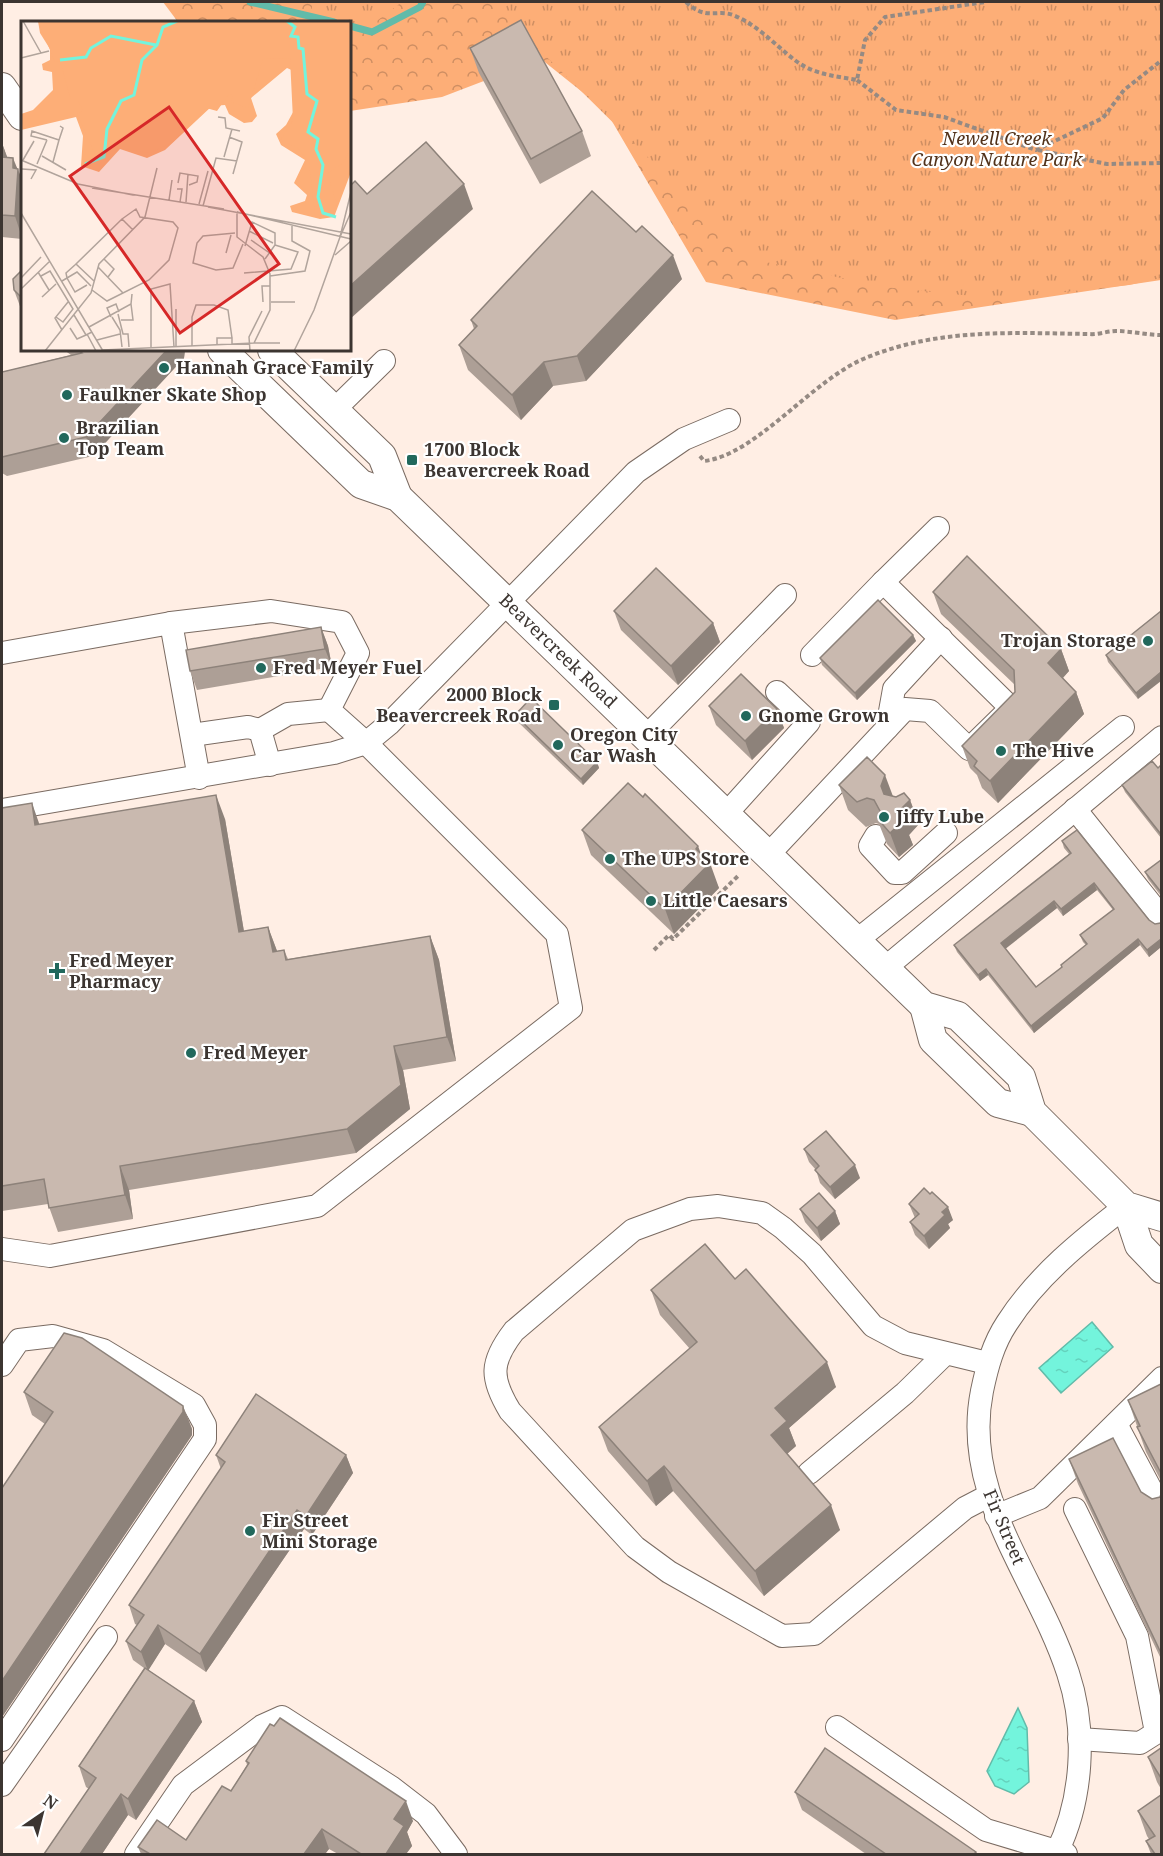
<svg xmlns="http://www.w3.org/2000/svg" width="1163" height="1856" font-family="'Noto Serif',serif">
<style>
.forest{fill:url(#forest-crowns)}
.park{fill:url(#park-tufts)}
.water{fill:url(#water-ripples);stroke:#62bba9;stroke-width:1.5}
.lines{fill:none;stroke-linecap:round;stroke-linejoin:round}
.stream{stroke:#62bba9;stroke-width:7}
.minor-casing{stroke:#7a6b62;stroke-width:24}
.major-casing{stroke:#7a6b62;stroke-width:30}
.path{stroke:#958a83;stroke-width:4;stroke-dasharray:4.5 3;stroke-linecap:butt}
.minor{stroke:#fff;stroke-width:22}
.major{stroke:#fff;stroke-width:28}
.wall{fill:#ad9f96;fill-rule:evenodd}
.shaded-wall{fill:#8d827a}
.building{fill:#c9b9af;stroke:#8d827a;stroke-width:1.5;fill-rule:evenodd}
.poi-dot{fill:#21685c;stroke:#fff;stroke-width:2}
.labels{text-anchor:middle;stroke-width:4.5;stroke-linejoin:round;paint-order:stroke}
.park-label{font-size:18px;font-style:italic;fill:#52321a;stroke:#fff}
.poi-label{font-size:18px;font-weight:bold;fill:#3c3531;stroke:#fff;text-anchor:start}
.street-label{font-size:18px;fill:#3c3531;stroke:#fff}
.inset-river{fill:none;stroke:#73f4dc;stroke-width:3}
.inset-road{fill:none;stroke:#b1a49c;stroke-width:1.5}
.view{fill:#d62828;fill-opacity:0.15;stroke:#d62828;stroke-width:3}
.inset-edge{fill:none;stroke:#3c3531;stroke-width:3}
</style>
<defs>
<pattern id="forest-crowns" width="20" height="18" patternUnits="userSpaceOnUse" patternTransform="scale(1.5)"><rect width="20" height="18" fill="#fdae77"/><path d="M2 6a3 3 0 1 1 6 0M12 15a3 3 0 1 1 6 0" fill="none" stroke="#ce8e62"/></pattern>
<pattern id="park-tufts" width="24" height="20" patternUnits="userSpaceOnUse" patternTransform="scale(1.5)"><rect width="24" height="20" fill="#fdae77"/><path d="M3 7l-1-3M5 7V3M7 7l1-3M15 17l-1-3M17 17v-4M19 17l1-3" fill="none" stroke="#ce8e62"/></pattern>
<pattern id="water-ripples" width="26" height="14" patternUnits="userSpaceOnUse" patternTransform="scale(1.5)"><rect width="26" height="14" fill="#73f4dc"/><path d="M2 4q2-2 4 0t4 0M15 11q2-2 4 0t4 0" fill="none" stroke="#64d2bd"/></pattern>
</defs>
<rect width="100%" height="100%" fill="#ffeee4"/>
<path class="forest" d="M163 2H1161V280L895 320 706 282 606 111 541 59 442 97 350 111V22H178Z"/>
<g class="park">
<path d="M313 2H402L350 41V22H309Z"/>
<path d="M479 2H1161V278L1129 285 1001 299 884 287 751 259 493 4Z"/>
</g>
<g class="water">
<path d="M1092 1322 1113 1347 1061 1393 1039 1368Z"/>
<path d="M1018 1708 1027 1728 1029 1782 1014 1794 995 1786 987 1771Z"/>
</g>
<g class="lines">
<g class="stream">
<path d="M250 2 334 22"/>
<path d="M350 26 372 32 420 7 423 2"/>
</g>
<defs>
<g id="minor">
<path d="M334 410 384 361"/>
<path d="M883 582 938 528"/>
<path d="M2 653 171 623 199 778"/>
<path d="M887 728 894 689 941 638"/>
<path d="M260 730 288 714 329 710"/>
<path d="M192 735 248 727 260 730 270 765"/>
<path d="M646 737 785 595"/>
<path d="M1075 809 1162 918"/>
<path d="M2 810 334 753 366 743 389 724 636 472 684 439 729 420"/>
<path d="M726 814 809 722 777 692"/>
<path d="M876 836 870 846 895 873H902L946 833"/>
<path d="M768 855 905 709 930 711 969 749 1011 708 883 582 812 655"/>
<path d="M856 941 1123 727"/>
<path d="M885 968 1162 737"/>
<path d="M2 1249 50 1256 317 1206 571 1008 557 934 366 743 329 710 358 653 342 622 271 611 171 623"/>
<path d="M987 1363 905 1343 873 1326 812 1254 783 1228 762 1213 718 1206 690 1209 633 1230 514 1331C490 1362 490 1378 510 1411L635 1547 669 1572 782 1636 814 1634 965 1508 988 1496"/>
<path d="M2 1365 19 1340 53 1336 103 1350 194 1405 205 1425V1439L2 1740"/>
<path d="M1116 1424 1162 1510"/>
<path d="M809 1473 905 1393 945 1354"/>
<path d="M1075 1509 1137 1636 1156 1732"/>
<path d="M996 1516 1040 1498 1162 1378"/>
<path d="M837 1727 986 1830 1066 1854"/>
<path d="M1079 1739 1140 1743 1162 1729"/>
<path d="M2 1785 106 1637"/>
<path d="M136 1854 183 1785 262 1726 282 1717 391 1787 426 1814 456 1854"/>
<path d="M1056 1854C1083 1800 1087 1730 1068 1673 1037 1578 961 1496 982 1391 987 1367 993 1344 1007 1323 1037 1276 1082 1240 1126 1206"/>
</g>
<g id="major">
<path d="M2 87 22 116"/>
<path d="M222 350 361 484 398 497 924 1006 958 1016 1021 1077 1032 1112 1126 1206 1162 1217"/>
<path d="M272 350 382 456 398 497"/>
<path d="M924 1006 933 1040 998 1103 1032 1112"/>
<path d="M1126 1206 1139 1245 1162 1269"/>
</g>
</defs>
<use href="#minor" class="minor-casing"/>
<use href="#major" class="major-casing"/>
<g class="path">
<path d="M686 2C706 21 716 9 733 15 758 25 776 46 796 61 815 75 836 76 857 80L865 40 885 17 985 2"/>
<path d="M857 80 896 110 944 117 1036 150 1103 118 1124 90 1162 60"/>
<path d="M1038 150 1107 164 1162 163"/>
<path d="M700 456 704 461C757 455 813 378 868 357 940 328 1013 333 1089 334 1098 335 1107 331 1116 331 1131 331 1146 335 1162 335"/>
<path d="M654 950 669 935 673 939 738 876"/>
</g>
<use href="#minor" class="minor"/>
<use href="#major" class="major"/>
</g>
<g class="wall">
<path d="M470 48 582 131 591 156 540 184 479 73Z"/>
<path d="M2 143 7 157 18 169 22 180V239L2 237Z"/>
<path d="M22 270V311L21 309 14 290Z"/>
<path d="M682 279 586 381 553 386 521 420 468 370 459 345 474 329 471 320Z"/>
<path d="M64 350H185L184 358 93 456 7 476 2 473V372L71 355Z"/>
<path d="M933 592 1061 649 1069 671 1063 678 1076 692 1084 714 998 803 982 788 977 775 970 768 962 746 1015 692V685L941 614Z"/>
<path d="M614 611 713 623 720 642 678 685 621 630Z"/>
<path d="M1161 611 1138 699 1108 662 1106 655Z"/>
<path d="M321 627 328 646 332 667 197 690 190 671Z"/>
<path d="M913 635 916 641 857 700 822 665 820 658Z"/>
<path d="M709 706 777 709 784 728 752 760 716 725Z"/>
<path d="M515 715 597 762 599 768 583 785 517 721Z"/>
<path d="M1161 765V838L1125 792 1122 785 1158 768Z"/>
<path d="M839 785 910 800 919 824 909 835 913 845 899 857 887 844 879 824 876 823 866 827 848 810Z"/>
<path d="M2 808 39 824 225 819 244 931 268 927 277 951 284 950 288 959 430 936 439 960 456 1061 403 1070 410 1109 356 1153 129 1190 133 1219 58 1232 48 1204 2 1211Z"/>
<path d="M582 830 701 853 719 888 674 934 591 855Z"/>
<path d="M1062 841 1149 920 1155 924 1161 923V947L1149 957 1140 945 1034 1033 988 975 980 981 957 952 954 945 1069 854 1064 848ZM1097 890 1113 910 1080 935 1083 942 1086 945 1061 965 1062 968 1036 987 1005 948 1057 908 1063 916Z"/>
<path d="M1161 860V896L1148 879 1145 872Z"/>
<path d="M804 1149 860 1178 835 1199 820 1183 816 1170 809 1162Z"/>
<path d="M909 1204 953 1220 948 1224 950 1228 929 1249 915 1235 910 1222 915 1218Z"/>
<path d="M800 1209 835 1211 840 1224 821 1241 805 1222Z"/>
<path d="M735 1279 836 1387 789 1428 796 1446 787 1454 840 1530 764 1596 673 1491 656 1506 608 1451 599 1427 690 1349 660 1315 651 1290Z"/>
<path d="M1161 1384V1481L1146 1452 1128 1400Z"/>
<path d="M24 1392 183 1406 192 1429V1435L2 1717V1488L45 1424 32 1415Z"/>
<path d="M216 1455H346L353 1473 312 1535 304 1529 206 1672 165 1644 148 1670 194 1701 202 1722 136 1820 128 1815 102 1854H44L89 1789 86 1787 79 1766 144 1668 133 1660 126 1641 137 1625 135 1624 129 1605 221 1469Z"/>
<path d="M1069 1459 1141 1492 1152 1499 1160 1497 1161 1494V1659L1078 1484Z"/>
<path d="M1161 1748V1789L1157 1782 1148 1757Z"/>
<path d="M246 1761 413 1821 407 1832 412 1846 406 1854H338L329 1849 325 1854H141L138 1847 186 1840 231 1791 247 1765Z"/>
<path d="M795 1792 976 1852 977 1854H866L802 1810Z"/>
<path d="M1161 1795V1854H1151L1146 1841 1149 1839 1147 1836 1138 1811Z"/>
</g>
<g class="shaded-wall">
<path d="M2 143 10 165 2 161Z"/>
<path d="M13 158 22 180V238L15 216 13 168Z"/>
<path d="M464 184 473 209 350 319V286Z"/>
<path d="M673 255 682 279 586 381 577 356Z"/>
<path d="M167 350H185L184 358 93 456 86 437Z"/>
<path d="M544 362 553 386 521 420 512 395Z"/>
<path d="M713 623 720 642 678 685 671 666Z"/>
<path d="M321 627 328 646 332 667 325 649Z"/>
<path d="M913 635 916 641 857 700 855 693Z"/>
<path d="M1061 649 1069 671 1056 685 1048 663Z"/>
<path d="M1161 672V681L1138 699 1136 693Z"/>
<path d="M1076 692 1084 714 998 803 990 781Z"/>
<path d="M777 709 784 728 752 760 745 741Z"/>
<path d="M597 762 599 768 583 785 581 779Z"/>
<path d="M885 775 894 799 890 811 881 786Z"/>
<path d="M216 795 225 819 248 956 239 932Z"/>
<path d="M910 800 919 824 909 835 913 845 899 857 890 833 897 813Z"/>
<path d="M32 803 40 826 35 825Z"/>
<path d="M698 846 706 867 710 863 719 888 674 934 665 909 696 849Z"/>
<path d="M1094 883 1097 890 1063 916 1061 909Z"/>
<path d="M1054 901 1057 908 1004 950 1001 943Z"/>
<path d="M268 927 277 951 273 952Z"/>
<path d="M430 936 439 960 456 1061 447 1037Z"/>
<path d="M1138 939 1140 945 1034 1033 1031 1026Z"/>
<path d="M1161 939V947L1149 957 1147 950Z"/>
<path d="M986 969 988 975 980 981 978 975Z"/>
<path d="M394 1046 403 1070 410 1109 356 1153 347 1129Z"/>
<path d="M855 1165 860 1178 835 1199 830 1187Z"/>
<path d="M120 1166 129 1190 133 1219 125 1195Z"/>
<path d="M948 1207 953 1220 948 1224 950 1228 929 1249 924 1236 942 1212Z"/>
<path d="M835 1211 840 1224 821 1241 817 1228Z"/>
<path d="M827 1362 836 1387 789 1428 796 1446 780 1460 771 1435 775 1408Z"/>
<path d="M183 1406 192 1429V1435L2 1717V1681Z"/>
<path d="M346 1455 353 1473 312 1535 306 1516Z"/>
<path d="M664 1466 673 1491 656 1506 647 1481Z"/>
<path d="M831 1505 840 1530 764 1596 755 1571Z"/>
<path d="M297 1510 304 1529 206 1672 200 1654Z"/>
<path d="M158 1625 165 1644 148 1671 141 1652Z"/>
<path d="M194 1701 202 1722 136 1820 128 1799Z"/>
<path d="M121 1794 128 1815 102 1854H80Z"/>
<path d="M406 1801 413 1821 407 1832 412 1846 406 1854H386L394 1819Z"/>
<path d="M322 1829 329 1849 325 1854H304Z"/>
</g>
<g class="building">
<path d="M521 20 582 131 531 159 470 48Z"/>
<path d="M426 142 464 184 350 286V186L355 181 367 194Z"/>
<path d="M2 157 13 158V168L18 169 15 216 2 215Z"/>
<path d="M592 191 636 232 642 226 673 255 577 356 544 362 512 395 459 345 477 326 471 320Z"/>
<path d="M22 270V298L14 290 13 279Z"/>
<path d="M78 350H167L86 437 2 457V372L82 353Z"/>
<path d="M967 556 1061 649 1048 663 1076 692 990 781 974 766 977 761 962 746 1015 692 1014 670 933 592Z"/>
<path d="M656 568 713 623 671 666 614 611Z"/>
<path d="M878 600 913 635 855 693 820 658Z"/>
<path d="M1161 611V672L1136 693 1106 655Z"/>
<path d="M321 627 325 649 190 671 186 650Z"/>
<path d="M741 674 777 709 745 741 709 706Z"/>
<path d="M531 698 597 762 581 779 515 715Z"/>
<path d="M867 757 885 775 881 786 884 794 896 797 904 793 910 800 897 813 904 820 890 833 878 819 880 811 874 800 867 798 857 802 839 785Z"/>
<path d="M1152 761 1158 768 1161 765V832L1160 833 1122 785Z"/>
<path d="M628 783 643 797 645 794 698 846 696 849 710 863 665 909 582 830Z"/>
<path d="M216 795 239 932 268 927 273 952 284 950 286 960 430 936 447 1037 394 1046 401 1085 347 1129 120 1166 125 1195 49 1208 44 1179 2 1186V808L32 803 35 825Z"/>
<path d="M1077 830 1149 920 1155 924 1161 923V939L1147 950 1138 939 1031 1026 986 969 978 975 954 945 1071 853 1062 841ZM1094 883 1114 909 1080 935 1087 944 1061 965 1062 967 1036 987 1001 943 1054 901 1061 909Z"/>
<path d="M1161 860V892L1145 872Z"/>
<path d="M826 1131 855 1165 830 1187 815 1170 819 1166 804 1149Z"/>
<path d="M924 1188 930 1194 932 1192 948 1207 942 1212 945 1215 924 1236 910 1222 919 1214 909 1204Z"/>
<path d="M819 1193 835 1211 817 1228 800 1209Z"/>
<path d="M705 1244 735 1279 746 1269 827 1362 775 1408 787 1421 771 1435 831 1505 755 1571 664 1466 647 1481 599 1427 697 1342 651 1290Z"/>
<path d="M64 1333 82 1338 183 1406V1412L2 1681V1488L53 1412 24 1392Z"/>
<path d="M1161 1384V1473L1137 1427 1140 1426 1128 1400Z"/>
<path d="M256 1394 346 1455 306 1516 297 1510 200 1654 158 1625 141 1652 126 1641 144 1615 129 1605 225 1462 216 1455Z"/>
<path d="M1113 1438 1141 1492 1152 1499 1160 1497 1161 1494V1653L1069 1459Z"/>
<path d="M145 1668 194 1701 128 1799 121 1794 80 1854H44L96 1778 79 1766Z"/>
<path d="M280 1718 406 1801 394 1819 404 1826 386 1854H361L322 1829 304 1854H150L138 1847 157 1820 186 1840 222 1786 231 1791 249 1763 246 1761 270 1724 274 1726Z"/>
<path d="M825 1748 976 1852 974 1854H886L795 1792Z"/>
<path d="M1161 1748V1778L1148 1757Z"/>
<path d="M1161 1795V1854H1155L1146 1841 1155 1836 1138 1811Z"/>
</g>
<g class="poi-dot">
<circle cx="164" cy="368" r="6"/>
<circle cx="67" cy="395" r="6"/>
<circle cx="64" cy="438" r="6"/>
<rect x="406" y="454" width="12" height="12" rx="3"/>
<circle cx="1148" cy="641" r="6"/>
<circle cx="261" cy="668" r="6"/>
<rect x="548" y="699" width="12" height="12" rx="3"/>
<circle cx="746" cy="716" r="6"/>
<circle cx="558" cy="745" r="6"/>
<circle cx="1001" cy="751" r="6"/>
<circle cx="884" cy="817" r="6"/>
<circle cx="610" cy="859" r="6"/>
<circle cx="651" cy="901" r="6"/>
<path d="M54 962h6v6h6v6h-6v6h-6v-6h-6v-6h6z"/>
<circle cx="191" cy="1053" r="6"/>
<circle cx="250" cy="1531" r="6"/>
</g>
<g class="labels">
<g class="park-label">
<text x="997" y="145">Newell Creek<tspan x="997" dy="21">Canyon Nature Park</tspan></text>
</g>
<g class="poi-label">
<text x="176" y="374">Hannah Grace Family</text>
<text x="79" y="401">Faulkner Skate Shop</text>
<text x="76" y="434">Brazilian<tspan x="76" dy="21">Top Team</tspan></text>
<text x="424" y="456">1700 Block<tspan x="424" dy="21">Beavercreek Road</tspan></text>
<text x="1136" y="647" text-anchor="end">Trojan Storage</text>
<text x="273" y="674">Fred Meyer Fuel</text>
<text x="542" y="701" text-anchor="end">2000 Block<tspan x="542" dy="21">Beavercreek Road</tspan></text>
<text x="758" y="722">Gnome Grown</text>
<text x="570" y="741">Oregon City<tspan x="570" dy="21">Car Wash</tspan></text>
<text x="1013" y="757">The Hive</text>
<text x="896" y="823">Jiffy Lube</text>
<text x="622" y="865">The UPS Store</text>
<text x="663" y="907">Little Caesars</text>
<text x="69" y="967">Fred Meyer<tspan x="69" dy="21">Pharmacy</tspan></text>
<text x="203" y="1059">Fred Meyer</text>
<text x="262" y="1527">Fir Street<tspan x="262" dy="21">Mini Storage</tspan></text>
</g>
<g class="street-label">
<text transform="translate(558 651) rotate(44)" y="6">Beavercreek Road</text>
<text transform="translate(1004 1527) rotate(67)" y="6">Fir Street</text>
</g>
</g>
<g transform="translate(21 21)">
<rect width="330" height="330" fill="#ffeee4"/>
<path d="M17 0H330V151L313 196 299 198 271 191 269 185 284 180 286 174 273 162 284 139 260 124 255 113 265 104 277 82 282 54 266 47 230 77 236 95 231 101 223 102 208 93 204 84 191 85 144 129 126 137 99 128 78 151 60 145 62 115 55 96 0 109V93L12 89 32 69 31 51 22 49 21 43 29 39V28L19 12Z" fill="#fdae77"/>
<path d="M17 0H320L330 26 329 129 322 142 306 153 316 182 311 196 294 194 288 141 276 126 259 120 272 99 269 37 242 38 227 87 210 81 212 74 208 73 196 90 185 87 152 121 128 132 91 126 84 130 79 144 56 93 62 90 57 79H50L39 40 34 41Z" fill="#fdae77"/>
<path class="inset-river" d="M266 0 274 6 270 15 277 16 278 27 282 28 286 73 296 80 287 111 297 118 295 128 302 144 297 176 302 192 315 196M39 39 65 36 70 27 90 15 135 24M64 143 83 136 86 108 100 80 113 74 121 39 136 24 142 6 156 0"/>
<path class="inset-road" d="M2 0 20 32M0 37 28 30M197 96 204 97 205 107 219 110M208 116 221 121 212 153M26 119 10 115 11 110 38 119 42 107 39 105M21 135 45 149M203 136 211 108M0 139 57 163 112 174M2 139 13 120M32 141 38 119M16 143 26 119M1 148 15 149 10 158M157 162 159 152 177 155 176 161 168 164M71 167 203 188M156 168H161L159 181M148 179 151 159M165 181 167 153M178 183 187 150M182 185 195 137 216 140M187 186 330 213M216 191 330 218M0 192 82 330M228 210 252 222M214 212 182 215 176 222 172 242 195 249 212 247 222 223M319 216 330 171M319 216 330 191M230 219 250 233M224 225 231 201 254 212V224L244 238M205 232 210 214M314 234 330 220M83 238 93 248 87 256M55 243 45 252 46 257 54 271 66 264M77 246 102 272M17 251 28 269M223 252 270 248 277 231 254 224M20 255 29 250 52 288 42 301 35 296M249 255 284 250 289 230 271 220V205M0 257 20 236M41 260 56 251 70 265M73 260 55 243 101 198 112 209M0 268 29 240M71 269 86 280 128 259 148 239 157 207 152 201 119 196 115 188 101 198M21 276 35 263M242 281 241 265H249M250 281H274M155 288V326M97 293 102 313H107L108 326M53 294 65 314 71 311M90 296 86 287 95 283 98 291M91 296 99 309 101 326M100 299H112L110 283M68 306 110 283 111 273M49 307 56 318 65 314M41 309 34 297 47 281M66 313 75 330M76 319 99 313M233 322H259M196 325V317H211V324M130 326V268L149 263 153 326M171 326V296L175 284H193L207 289 211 317M82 329 233 322 249 289V253L242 236 216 216V191M24 330 70 272 78 243 124 196 136 147M229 330 228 316 241 290M273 330 293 289 319 216"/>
<path class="view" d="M148 86 258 243 159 312 49 155Z"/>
<rect width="330" height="330" class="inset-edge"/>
</g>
<rect width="1163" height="1856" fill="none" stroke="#3c3531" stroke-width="6"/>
<g transform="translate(42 1814) rotate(35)" stroke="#ffffff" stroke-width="4.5" paint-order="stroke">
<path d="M0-4.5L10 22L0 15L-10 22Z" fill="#3c3531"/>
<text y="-9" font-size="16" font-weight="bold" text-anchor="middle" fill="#3c3531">N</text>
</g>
</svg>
